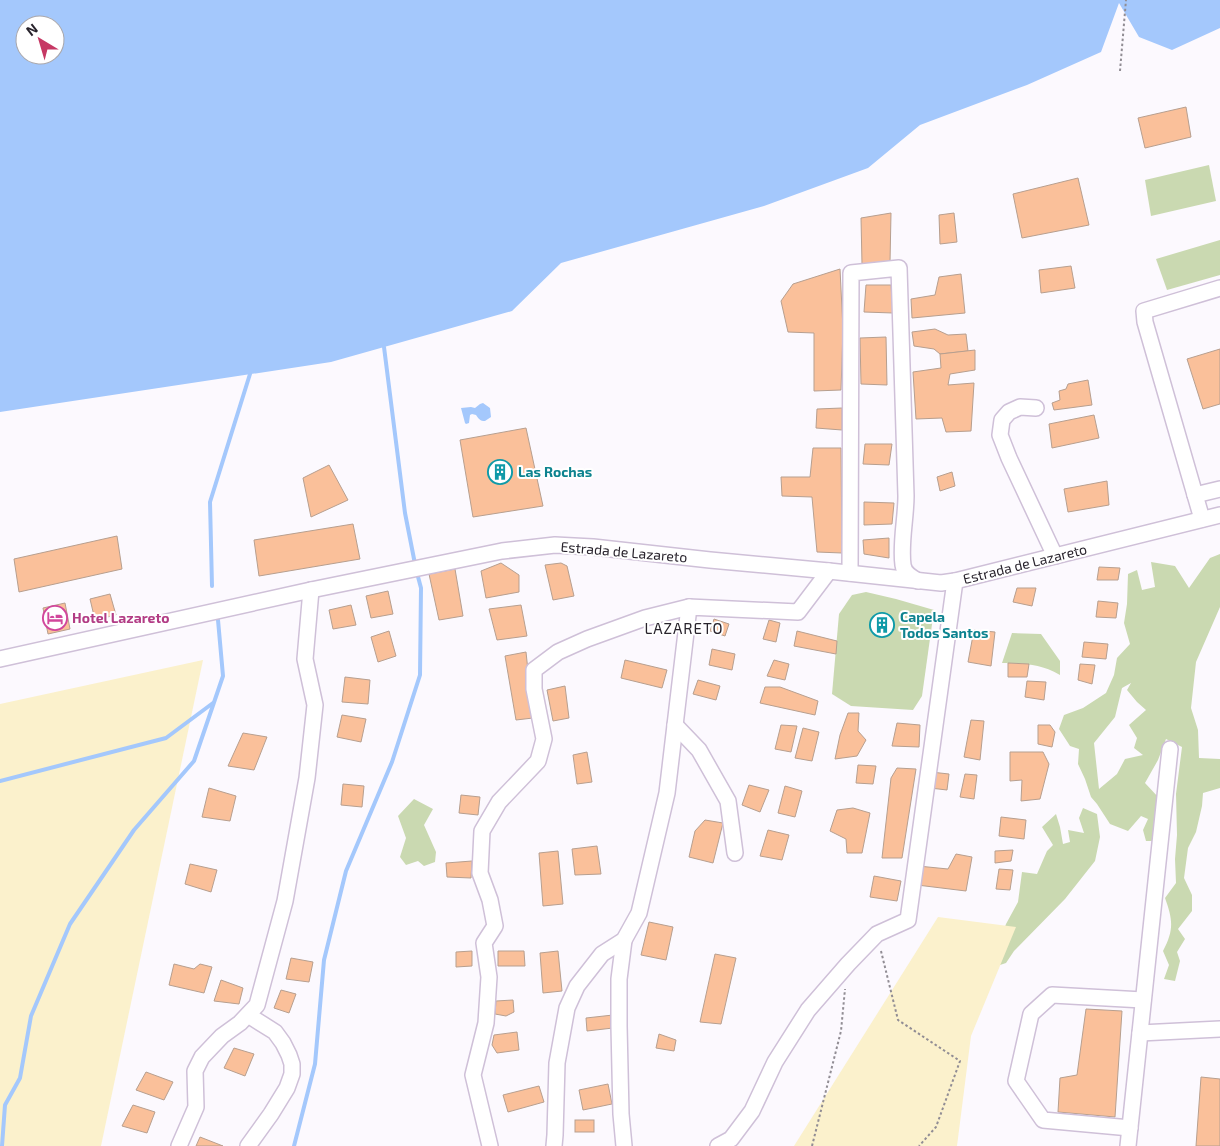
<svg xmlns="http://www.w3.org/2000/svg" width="1220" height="1146" font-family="'Exo 2',sans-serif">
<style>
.green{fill:#cad9b1;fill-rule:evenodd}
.sand{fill:#fbf1cc}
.water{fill:#a4c8fc;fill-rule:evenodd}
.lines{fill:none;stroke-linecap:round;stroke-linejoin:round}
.stream{stroke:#a4c8fc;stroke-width:4}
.building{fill:#fac09a;stroke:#b79f8f}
.minor-casing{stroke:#cfc0d8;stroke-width:18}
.path{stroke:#918d94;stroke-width:2;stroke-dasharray:2.5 2.5;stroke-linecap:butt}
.minor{stroke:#fff;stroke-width:15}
.labels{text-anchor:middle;stroke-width:4;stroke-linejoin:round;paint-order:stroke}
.culture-label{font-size:14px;font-weight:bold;fill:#0d838f;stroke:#fff;text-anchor:start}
.street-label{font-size:14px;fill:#28232c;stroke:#fff}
.hotel-label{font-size:14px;font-weight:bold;fill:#b23c85;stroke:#fff;text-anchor:start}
.neighbourhood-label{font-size:15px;letter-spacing:1px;fill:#28232c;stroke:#fff}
</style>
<rect width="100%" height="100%" fill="#fcf9fe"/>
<g class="green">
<path d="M1209 165 1216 201 1151 216 1145 180Z"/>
<path d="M1220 240V275L1167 290 1156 259Z"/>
<path d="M1220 554V607L1196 662 1191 708 1198 730 1199 758 1220 759V788L1203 793 1202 806 1196 832 1188 848 1184 878 1192 895V911L1178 929 1185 939 1177 952 1180 961 1175 981 1164 979 1169 965 1163 951C1174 930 1173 920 1165 898L1176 883 1175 859 1177 835 1176 794 1182 747 1166 739 1158 760 1145 783 1159 798 1168 814 1169 835 1155 841H1146L1143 830 1148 819 1141 816 1128 831 1110 824 1097 804 1091 797 1085 779 1078 764 1079 749 1070 746 1059 729 1064 715 1083 708 1106 693 1114 675 1117 658 1130 644 1124 623 1127 604 1128 574 1137 570 1142 590 1155 587 1151 562 1175 566 1189 588 1210 558ZM1131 683 1127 690 1137 702 1146 710 1129 725 1137 738 1134 748 1143 755 1125 759 1117 774 1099 789 1094 743 1115 717 1122 688Z"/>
<path d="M866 592 896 599 934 610 922 696 913 710 851 706 832 694 839 614 852 595Z"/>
<path d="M1012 633 1041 634 1060 661V675C1039 663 1025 664 1002 663Z"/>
<path d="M414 799 433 809 424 825 436 852 435 862 424 866 418 861 406 865 400 857 406 838 398 816Z"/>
<path d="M1083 808 1097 814 1100 837 1095 861 1065 899 1014 951 1006 963 1000 965 994 957 1006 924 1018 902 1022 872 1037 874 1047 851 1053 845 1042 827 1056 814 1060 827 1063 844 1070 842 1068 830 1084 833 1079 818Z"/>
</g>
<g class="sand">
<path d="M203 660 101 1146H0V704Z"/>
<path d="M938 917 1016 927 971 1036 957 1146H794Z"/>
</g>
<g class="water">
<path d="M0 0H1220V28L1172 50 1139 37 1119 3 1101 52 1027 85 920 125 868 168 764 206 561 263 512 311 331 362 0 412ZM25 25H55V55H25Z"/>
<path d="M483 403 490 408 491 417 485 421C480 421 479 419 476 415L472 414 470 415 469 423 466 424 465 423 461 408 471 407 475 408 480 404Z"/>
</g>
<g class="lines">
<g class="stream">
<path d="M384 347 405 513 415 564"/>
<path d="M212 586 210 502 250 374"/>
<path d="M0 781 166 738 213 703"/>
<path d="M2 1146 5 1105 20 1078 31 1016 70 924 134 830 194 761 223 676 218 620"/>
<path d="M294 1146 315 1064 324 960 346 871 392 762 420 675 421 588 417 573"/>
</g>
</g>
<g class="building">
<path d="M1186 107 1191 137 1145 148 1138 118Z"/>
<path d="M1078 178 1089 225 1022 238 1013 194Z"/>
<path d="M891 213 890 263 862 264 861 218Z"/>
<path d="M954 213 957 242 940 244 939 215Z"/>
<path d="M1071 266 1075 288 1041 293 1039 270Z"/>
<path d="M840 269 843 329 841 390 814 391V333L788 332 781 301 793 284Z"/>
<path d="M961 274 965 313 912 318 911 299 935 295 939 277Z"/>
<path d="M866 285H891L893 313 864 312Z"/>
<path d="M935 329 948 335 966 334 968 351 940 354 934 349 914 346 912 332Z"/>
<path d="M886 337 887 385 861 384 860 338Z"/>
<path d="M1220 349V404L1203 409 1187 359Z"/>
<path d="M975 350V370L950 374 948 385 974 383 971 431 946 432 942 418 916 419 913 372 941 368 940 354Z"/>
<path d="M1088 380 1092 405 1054 410 1052 403 1060 400 1059 391 1066 389 1068 384Z"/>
<path d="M842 408V430L816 428 817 409Z"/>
<path d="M1094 415 1099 438 1052 448 1049 424Z"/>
<path d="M526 428 543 506 473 517 460 440Z"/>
<path d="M865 444H892L889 465 863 464Z"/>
<path d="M813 448H841L842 553 817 552 812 497 782 496 781 477H810Z"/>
<path d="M329 465 348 500 311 517 303 478Z"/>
<path d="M952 472 955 486 940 491 937 477Z"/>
<path d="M1107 481 1109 505 1068 512 1064 489Z"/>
<path d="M864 502 894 503 892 524 864 525Z"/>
<path d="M353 524 360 559 259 576 254 540Z"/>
<path d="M117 536 122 569 19 592 14 559Z"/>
<path d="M889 538V558L864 554 863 540Z"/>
<path d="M501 563 519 575V592L486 598 481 571Z"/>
<path d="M561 563 567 566 574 596 553 600 545 565Z"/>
<path d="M1099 567 1120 568 1118 580H1097Z"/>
<path d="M455 569 463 616 439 620 429 574Z"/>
<path d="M1017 588H1036L1032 606 1013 602Z"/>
<path d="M388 591 393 614 371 618 366 596Z"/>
<path d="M110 594 116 615 95 620 90 599Z"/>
<path d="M1098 601 1118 603 1116 618 1096 617Z"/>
<path d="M65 603 70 629 48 634 43 608Z"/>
<path d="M351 605 356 625 333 629 329 610Z"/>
<path d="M521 605 527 636 497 640 489 609Z"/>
<path d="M714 619 729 624 725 636 710 631Z"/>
<path d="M769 620 780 623 776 642 763 639Z"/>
<path d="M879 620H887L885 631H876Z"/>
<path d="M974 630 995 632 991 666 968 662Z"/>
<path d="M389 631 396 656 378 662 371 637Z"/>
<path d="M797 631 837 641 836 654 794 646Z"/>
<path d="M1084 642 1108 644 1106 659 1082 657Z"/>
<path d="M712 649 735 654 732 670 709 665Z"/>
<path d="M526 652 533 718 516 720 505 656Z"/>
<path d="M625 660 667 670 662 688 621 678Z"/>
<path d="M774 660 789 664 785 680 767 676Z"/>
<path d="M1008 663 1029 664 1027 677H1008Z"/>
<path d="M1080 664 1095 665 1092 684 1078 680Z"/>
<path d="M345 677 370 680 368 704 342 702Z"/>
<path d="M698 680 720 686 716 700 693 694Z"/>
<path d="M1027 681 1046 682 1044 700 1025 697Z"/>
<path d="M565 686 569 718 553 721 547 690Z"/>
<path d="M765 687H780L818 701 815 715 760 703Z"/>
<path d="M848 713H859L858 731 866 740 857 756 835 759 840 735Z"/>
<path d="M342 715 366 719 361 742 337 737Z"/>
<path d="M971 720 984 721 980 760 964 757Z"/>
<path d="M897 723 920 725 919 747 892 746Z"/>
<path d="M781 725 797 726 791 752 775 749Z"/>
<path d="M1038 725H1050L1055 732 1052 747 1038 744Z"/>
<path d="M803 728 819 732 812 761 795 758Z"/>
<path d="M243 733 267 737 254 770 228 766Z"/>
<path d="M587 752 592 782 577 784 573 755Z"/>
<path d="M1010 752H1043L1049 764 1040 799 1021 801 1022 780 1010 781Z"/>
<path d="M858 765 876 766 873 784 856 783Z"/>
<path d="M897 768 916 769 902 858H882L891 778Z"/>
<path d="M931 772 949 774 947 790 930 788Z"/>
<path d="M965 774 977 775 974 799 960 797Z"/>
<path d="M343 784 364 786 362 807 341 805Z"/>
<path d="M749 785 769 790 760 812 742 805Z"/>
<path d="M785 786 802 791 795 817 778 813Z"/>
<path d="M209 788 236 796 230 821 202 817Z"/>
<path d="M461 795 480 797 478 815 459 813Z"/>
<path d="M853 808 870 813 862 853H847L846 839 830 831 837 810Z"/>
<path d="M1001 817 1026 820 1024 839 999 836Z"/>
<path d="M705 820 723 823 713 863 689 857 695 831Z"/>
<path d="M768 830 789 835 782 860 760 856Z"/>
<path d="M597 846 601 874 575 875 572 849Z"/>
<path d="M1013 850 1011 861 995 863V851Z"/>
<path d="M558 851 563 904 543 906 539 853Z"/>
<path d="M956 854 972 857 966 891 917 885 918 866 948 869Z"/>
<path d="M472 861 471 878 447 877 446 863Z"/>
<path d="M190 864 217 870 211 892 185 884Z"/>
<path d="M999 869 1013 870 1010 890 996 889Z"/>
<path d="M874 876 901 881 897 901 870 897Z"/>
<path d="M649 922 673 927 666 960 641 955Z"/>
<path d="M472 951V966L456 967V952Z"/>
<path d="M498 951H524L525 966H498Z"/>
<path d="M558 951 562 991 543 993 540 953Z"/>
<path d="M715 954 736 958 721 1024 700 1022Z"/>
<path d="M291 958 313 962 309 982 286 979Z"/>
<path d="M174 964 194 969 200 964 212 967 204 993 169 985Z"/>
<path d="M221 980 243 988 239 1004 214 1001Z"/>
<path d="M281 990 296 994 289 1013 274 1008Z"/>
<path d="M513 1000 514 1012 506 1016 495 1014 496 1001Z"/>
<path d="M1086 1009 1122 1011 1115 1117 1058 1112 1060 1078 1077 1075Z"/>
<path d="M613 1015V1028L587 1031 586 1018Z"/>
<path d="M517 1032 519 1050 497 1053 492 1045 494 1035Z"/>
<path d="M659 1034 676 1040 674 1051 656 1048Z"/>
<path d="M234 1048 254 1054 245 1076 224 1068Z"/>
<path d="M146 1072 173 1082 164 1100 136 1090Z"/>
<path d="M1201 1077 1220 1079V1146H1196Z"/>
<path d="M608 1084 612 1104 583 1110 579 1090Z"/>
<path d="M539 1086 544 1102 508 1112 503 1095Z"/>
<path d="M133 1105 155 1112 147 1133 122 1126Z"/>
<rect x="575" y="1120" width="19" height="12"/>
<path d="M200 1137 223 1146H196Z"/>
</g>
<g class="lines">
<defs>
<g id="minor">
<path d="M1036 408 1020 407 1009 412 1002 420 1000 435 1009 458 1055 556"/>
<path d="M1195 495 1220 489"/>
<path d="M1202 519 1145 322 1144 311 1220 288"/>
<path d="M850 573 851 273 899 268C901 344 904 420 906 496 906 518 900 544 903 565 904 573 911 577 918 581"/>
<path d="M0 659 311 590 502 551 555 545 593 547 710 560 829 571 941 583 955 581 1220 515"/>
<path d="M675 725 699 750 728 801 735 853"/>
<path d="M1140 1033 1220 1029"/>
<path d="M1130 1128 1043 1120 1016 1081 1031 1014 1052 995 1143 1000"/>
<path d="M179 1146 196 1107 195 1071 202 1057 222 1036 240 1023 257 1005 285 901 307 778 315 705 305 659 311 590"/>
<path d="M248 1146 271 1114 287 1088 292 1074V1064L289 1055 283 1043 275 1032 248 1015"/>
<path d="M490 1146 473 1075 486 1023 489 977 484 943 495 926 490 900 480 873 482 831 499 802 538 761 544 739 534 689V670L558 652 587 639 645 618 689 607"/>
<path d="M554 1146 555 1135 557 1063 567 1008 577 986 602 954 624 940 639 913 667 793 689 607 798 612 829 571"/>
<path d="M624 1146 621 1114 619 1026V979L624 940"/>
<path d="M718 1146 731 1139 752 1111 775 1062 808 1010 848 964 877 934 908 920 955 581"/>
<path d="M1128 1146 1170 749"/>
</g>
</defs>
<use href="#minor" class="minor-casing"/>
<g class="path">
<path d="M1120 71 1126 0"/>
<path d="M881 951 898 1020 960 1061 936 1127 919 1146"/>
<path d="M812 1146 841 1031 845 989"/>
</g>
<use href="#minor" class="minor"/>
</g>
<defs>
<symbol id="building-ring" viewBox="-11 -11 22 22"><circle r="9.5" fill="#fff" stroke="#0f9aa8" stroke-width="1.5"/><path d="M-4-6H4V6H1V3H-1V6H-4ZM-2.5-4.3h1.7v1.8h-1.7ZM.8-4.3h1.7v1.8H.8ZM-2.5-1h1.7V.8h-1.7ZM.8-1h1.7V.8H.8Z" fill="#0f9aa8"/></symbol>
<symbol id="hotel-ring" viewBox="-11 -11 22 22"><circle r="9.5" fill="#fff" stroke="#d1479c" stroke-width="1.5"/><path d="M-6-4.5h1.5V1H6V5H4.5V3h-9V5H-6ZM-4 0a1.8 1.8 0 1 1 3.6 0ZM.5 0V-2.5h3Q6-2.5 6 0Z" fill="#d1479c"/></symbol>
</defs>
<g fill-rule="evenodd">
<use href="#building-ring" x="486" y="458" width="28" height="28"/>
<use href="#hotel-ring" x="41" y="604" width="28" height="28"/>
<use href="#building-ring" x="868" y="611" width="28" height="28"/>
</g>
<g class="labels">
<g class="culture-label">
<text x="518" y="477">Las Rochas</text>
<text x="900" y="622">Capela<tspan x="900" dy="16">Todos Santos</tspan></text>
</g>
<g class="street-label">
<text transform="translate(624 552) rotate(5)" y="5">Estrada de Lazareto</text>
<text transform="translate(1025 564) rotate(-14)" y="5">Estrada de Lazareto</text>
</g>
<g class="hotel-label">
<text x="72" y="623">Hotel Lazareto</text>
</g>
<g class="neighbourhood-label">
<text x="684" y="634">LAZARETO</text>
</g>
</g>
<g transform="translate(40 40) rotate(322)"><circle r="24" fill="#ffffff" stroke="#a9a7ab"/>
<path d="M0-4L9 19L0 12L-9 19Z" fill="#c63864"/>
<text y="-8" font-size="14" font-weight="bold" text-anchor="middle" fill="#28232c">N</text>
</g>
</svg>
